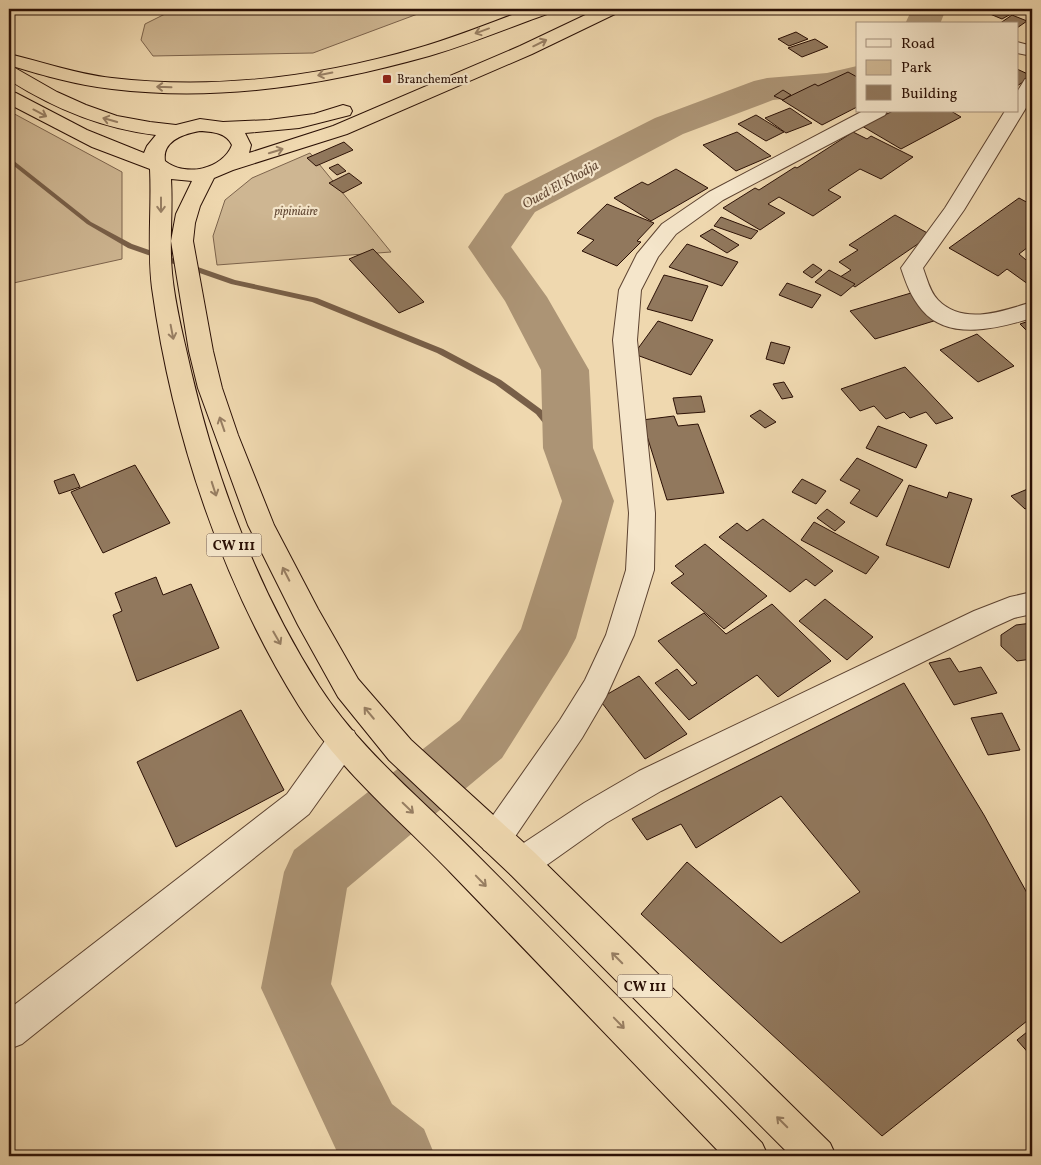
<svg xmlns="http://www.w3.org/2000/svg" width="1041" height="1165" font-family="Vollkorn,serif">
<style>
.green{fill:#ceb692;stroke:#7c634c}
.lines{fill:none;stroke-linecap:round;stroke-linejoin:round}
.stream{fill:#785f48;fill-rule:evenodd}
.river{fill:#ac9475;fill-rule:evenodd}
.building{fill:#91785d;stroke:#2b1005}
.minor-casing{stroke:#5c4230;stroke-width:2}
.trunk-casing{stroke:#2b1005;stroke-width:2}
.minor{fill:#f5e6cb;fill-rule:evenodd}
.trunk{fill:#efd8af;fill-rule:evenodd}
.oneway{stroke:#977e62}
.poi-dot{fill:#8f2418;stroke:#f5e6cb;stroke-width:2}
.labels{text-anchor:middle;stroke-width:4.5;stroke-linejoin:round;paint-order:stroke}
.far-poi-label{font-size:12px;fill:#2b1005;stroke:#f5e6cb;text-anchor:start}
.far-park-label{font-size:12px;font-style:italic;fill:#644a36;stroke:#f5e6cb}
.far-water-label{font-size:14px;font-style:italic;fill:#654b37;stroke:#f5e6cb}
.shield{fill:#f5e6cb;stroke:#685040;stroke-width:1}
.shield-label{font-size:14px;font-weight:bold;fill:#2b1005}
</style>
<rect width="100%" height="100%" fill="#efd8af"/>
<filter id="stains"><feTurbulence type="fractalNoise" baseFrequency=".004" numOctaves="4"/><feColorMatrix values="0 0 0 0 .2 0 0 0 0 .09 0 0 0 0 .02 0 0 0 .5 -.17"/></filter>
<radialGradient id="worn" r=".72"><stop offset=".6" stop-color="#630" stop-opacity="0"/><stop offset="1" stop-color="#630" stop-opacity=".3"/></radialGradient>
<g class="green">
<path d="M175 9H431L313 53 153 56 141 40 145 24Z"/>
<path d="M9 111 122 172V259L9 284Z"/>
<path d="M310 153 391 252 217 265 213 236 225 200 252 178Z"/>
</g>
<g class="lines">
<path class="stream" d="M9 157 91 222 132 244 235 280 317 298 443 349 501 380 542 410 572 448 568 451 565 450 536 414 495 384 437 353 312 302 231 284 128 248 87 224 9 162Z"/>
<g class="river">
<path d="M912 9H946L940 24H905Z"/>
<path d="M857 66V88L827 95 773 100 683 134 535 212 511 247 547 297 589 370 593 448 614 501 576 638 567 655 502 758 347 888 331 984 392 1104 424 1129 435 1156H339L261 988 284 872 294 850 460 720 521 629 562 501 543 448 541 370 505 301 468 247 505 194 655 118 754 81 767 78 827 73Z"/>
</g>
</g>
<g class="building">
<path d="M978 9H1020L1002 19Z"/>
<path d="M1012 15 1027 21 1017 28V24H999Z"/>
<path d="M796 32 808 39 789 46 778 39Z"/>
<path d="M815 39 828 47 802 57 788 48Z"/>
<path d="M1017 69 1032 76 1017 86Z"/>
<path d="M848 72 857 77V107L822 125 782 100 815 84 818 86Z"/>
<path d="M783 90 791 95 783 100 774 96Z"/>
<path d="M790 108 812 123 786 133 765 118Z"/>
<path d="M893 111H951L961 117 901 149 862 126Z"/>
<path d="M756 115 784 132 766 141 738 124Z"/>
<path d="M737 132 771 156 736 171 703 145Z"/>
<path d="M853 132 867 139 871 136 913 157 881 179 860 169 828 190 841 197 813 216 779 197 768 204 785 213 760 230 723 208 755 188 759 190 795 167 797 168Z"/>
<path d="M344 142 353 150 316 166 307 158Z"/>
<path d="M338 164 346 171 337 175 329 168Z"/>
<path d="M676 169 708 188 651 221 614 198 642 182 648 185Z"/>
<path d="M349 173 362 183 343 193 329 183Z"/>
<path d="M1019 198 1032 205V244L1019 254 1032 265V287L1007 269 998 276 949 248Z"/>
<path d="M607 204 654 223 637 241 641 242 617 266 582 251 594 240 577 233Z"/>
<path d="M895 215 931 235 855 287 840 277 851 270 839 262 858 250 849 245Z"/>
<path d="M721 217 758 231 751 239 714 226Z"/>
<path d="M712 229 739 245 727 253 700 236Z"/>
<path d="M687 244 738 262 722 286 669 267Z"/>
<path d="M373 249 424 302 399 313 349 259Z"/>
<path d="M813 264 822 270 812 278 803 272Z"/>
<path d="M829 270 855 284 841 296 815 282Z"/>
<path d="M664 275 708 286 692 321 647 309Z"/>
<path d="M787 283 821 295 812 308 779 295Z"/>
<path d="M911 293 937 320 875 339 850 311Z"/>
<path d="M1032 320V336L1020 324Z"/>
<path d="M658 321 713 340 691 375 634 354Z"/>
<path d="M977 334 1014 366 978 382 940 350Z"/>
<path d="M771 342 790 347 784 364 766 359Z"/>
<path d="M905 367 953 418 936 424 926 412 910 418 904 412 886 419 874 406 860 411 841 389Z"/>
<path d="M784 382 793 397 782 399 773 384Z"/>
<path d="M701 396 705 412 677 414 673 398Z"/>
<path d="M760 410 776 422 765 428 750 416Z"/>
<path d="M674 416 678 426 698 424 724 493 667 500 642 420Z"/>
<path d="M878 426 927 445 916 468 866 448Z"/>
<path d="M857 458 903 480 877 517 850 503 860 490 840 480Z"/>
<path d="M135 465 170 523 103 553 71 492Z"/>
<path d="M74 474 80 487 59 494 54 481Z"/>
<path d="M802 479 826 491 816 504 792 492Z"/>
<path d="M909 485 947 498 949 492 972 499 949 568 886 545Z"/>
<path d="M1030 488 1032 491V506L1025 509 1011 496Z"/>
<path d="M827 509 845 522 835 531 817 518Z"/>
<path d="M763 519 833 571 815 586 806 579 790 592 719 537 737 523 747 531Z"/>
<path d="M814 522 879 557 866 574 801 540Z"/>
<path d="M705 544 767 596 724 629 671 583 684 574 675 566Z"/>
<path d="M156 577 163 595 191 584 219 648 137 681 113 615 122 611 115 593Z"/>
<path d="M825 599 873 637 847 660 799 621Z"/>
<path d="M772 604 831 661 778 697 757 675 689 720 655 683 677 669 692 686 697 683 658 641 704 613 726 634Z"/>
<path d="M1032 623V659L1017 661 1001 646V635L1016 625Z"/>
<path d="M950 658 959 672 981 667 997 693 954 705 929 663Z"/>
<path d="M639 676 687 734 645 759 599 699Z"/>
<path d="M904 683 984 815 1032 902V1017L882 1136 641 914 687 862 781 943 860 892 781 796 696 848 681 824 647 840 632 819Z"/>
<path d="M241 710 284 790 176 847 137 762Z"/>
<path d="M1002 713 1020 750 988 755 971 718Z"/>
<path d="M1032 1028V1057L1017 1040Z"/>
</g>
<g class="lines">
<defs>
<g id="minor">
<path d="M1017 42 1032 46V56L1017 53Z"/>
<path d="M1032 78V98L964 210 923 268C927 279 930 292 938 300 963 326 1003 311 1032 302V318C999 328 949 342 922 310 911 297 906 283 901 268L945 208 1005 111H1017V92L1025 79Z"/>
<path d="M863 111H887L885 115 723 200 676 234 658 257 641 290 637 340 655 513 654 570 634 635 606 697 582 738 506 850 495 854 484 850 479 839 484 828 560 720 585 680 606 635 626 570 629 513 613 340 619 290 637 254 662 224 709 192Z"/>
<path d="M1032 592V614L1014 618 994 627 661 791 606 823 534 874 522 879 510 874 506 863 510 852 584 803 639 771 974 611 1010 597Z"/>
<path d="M343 727 354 731 358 741 354 751 309 814 22 1044 9 1049V1009L287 794 332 731Z"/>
</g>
<g id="trunk">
<path d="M528 9H553L550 13C510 27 470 44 429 56 326 85 219 102 112 89 76 85 42 75 9 65V54C43 62 76 74 112 78 214 90 319 77 418 48 456 37 492 22 528 9Z"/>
<path d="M598 9H620L617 13 532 54 347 134 233 170 214 178 200 206 195 223 193 241 213 351 222 388 238 435 274 525 318 609 358 679 411 740 534 852 830 1143 836 1156H791L510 874 389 760 338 697 298 625 248 525 198 388 189 351 171 241 176 214 192 181 171 179C173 210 169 241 172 273 175 306 184 339 191 371 217 482 258 590 319 686 361 751 423 800 476 854 572 950 667 1046 762 1143L768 1156H723C632 1062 542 967 451 873 399 819 339 770 299 706 221 581 172 433 152 288 147 248 152 208 150 169L92 147 9 104V91L16 93 87 130 144 153 147 146 156 135C103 129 53 108 9 80V67L15 68 57 92 86 105 117 116 150 122 176 125 200 119 223 122 269 120 314 114 343 105 350 107 352 111 350 115 299 128 245 133 251 145 249 153 333 126 520 46ZM200 131C212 132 226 132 232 145 222 170 185 177 165 161 162 141 183 134 200 131Z"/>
</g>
</defs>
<use href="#minor" class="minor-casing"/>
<use href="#trunk" class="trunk-casing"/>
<use href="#minor" class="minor"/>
<use href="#trunk" class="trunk"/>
</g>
<defs><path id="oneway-shaft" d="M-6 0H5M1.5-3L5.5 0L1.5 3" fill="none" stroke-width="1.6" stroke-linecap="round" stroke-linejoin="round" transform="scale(1.25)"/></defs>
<g class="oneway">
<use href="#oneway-shaft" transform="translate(482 31) rotate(160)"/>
<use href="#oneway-shaft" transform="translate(540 43) rotate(-26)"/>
<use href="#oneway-shaft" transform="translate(325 74) rotate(169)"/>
<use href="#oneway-shaft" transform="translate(164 87) rotate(-178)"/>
<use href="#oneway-shaft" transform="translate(40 113) rotate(28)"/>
<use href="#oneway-shaft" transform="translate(110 120) rotate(-164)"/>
<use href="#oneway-shaft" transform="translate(276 151) rotate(-17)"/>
<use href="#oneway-shaft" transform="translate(161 205) rotate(90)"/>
<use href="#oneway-shaft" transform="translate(172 332) rotate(79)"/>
<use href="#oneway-shaft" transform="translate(222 424) rotate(-109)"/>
<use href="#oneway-shaft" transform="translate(214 489) rotate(72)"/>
<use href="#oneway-shaft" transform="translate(286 574) rotate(-117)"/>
<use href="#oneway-shaft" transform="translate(277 638) rotate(60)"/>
<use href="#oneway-shaft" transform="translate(369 713) rotate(-130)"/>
<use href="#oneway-shaft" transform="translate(408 808) rotate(44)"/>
<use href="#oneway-shaft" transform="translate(481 881) rotate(46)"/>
<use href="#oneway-shaft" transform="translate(617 958) rotate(-135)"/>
<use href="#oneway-shaft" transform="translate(619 1023) rotate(46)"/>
<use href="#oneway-shaft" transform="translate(782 1122) rotate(-135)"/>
</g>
<rect class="poi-dot" x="382" y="74" width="10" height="10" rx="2.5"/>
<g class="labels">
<g class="far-poi-label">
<text x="397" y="83">Branchement</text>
</g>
<g class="far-park-label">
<text x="296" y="215">pipiniaire</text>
</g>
<g class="far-water-label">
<text transform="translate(560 184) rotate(-29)" y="5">Oued El Khodja</text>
</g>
<g class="shield">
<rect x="206.5" y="533.5" width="55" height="23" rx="4"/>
<rect x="617.5" y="974.5" width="55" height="23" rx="4"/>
</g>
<g class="shield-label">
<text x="234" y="550">CW 111</text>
<text x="645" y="991">CW 111</text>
</g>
</g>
<rect width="1041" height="1165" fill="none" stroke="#efd8af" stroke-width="30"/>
<rect x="10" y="10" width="1021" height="1145" fill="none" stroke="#2b1005" stroke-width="2.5"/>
<rect x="15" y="15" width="1011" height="1135" fill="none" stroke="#2b1005"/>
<rect x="856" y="22" width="162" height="90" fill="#f5e6cb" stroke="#a4907c"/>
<rect x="866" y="39" width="25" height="8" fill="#f5e6cb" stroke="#a4907c"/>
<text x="901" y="48" font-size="15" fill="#2b1005">Road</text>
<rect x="866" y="60" width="25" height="15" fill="#ceb692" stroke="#a4907c"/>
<text x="901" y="72" font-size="15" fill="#2b1005">Park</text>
<rect x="866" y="85" width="25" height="15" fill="#91785d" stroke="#a4907c"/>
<text x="901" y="98" font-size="15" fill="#2b1005">Building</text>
<rect width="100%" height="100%" filter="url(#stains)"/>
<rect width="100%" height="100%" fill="url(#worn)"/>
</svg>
